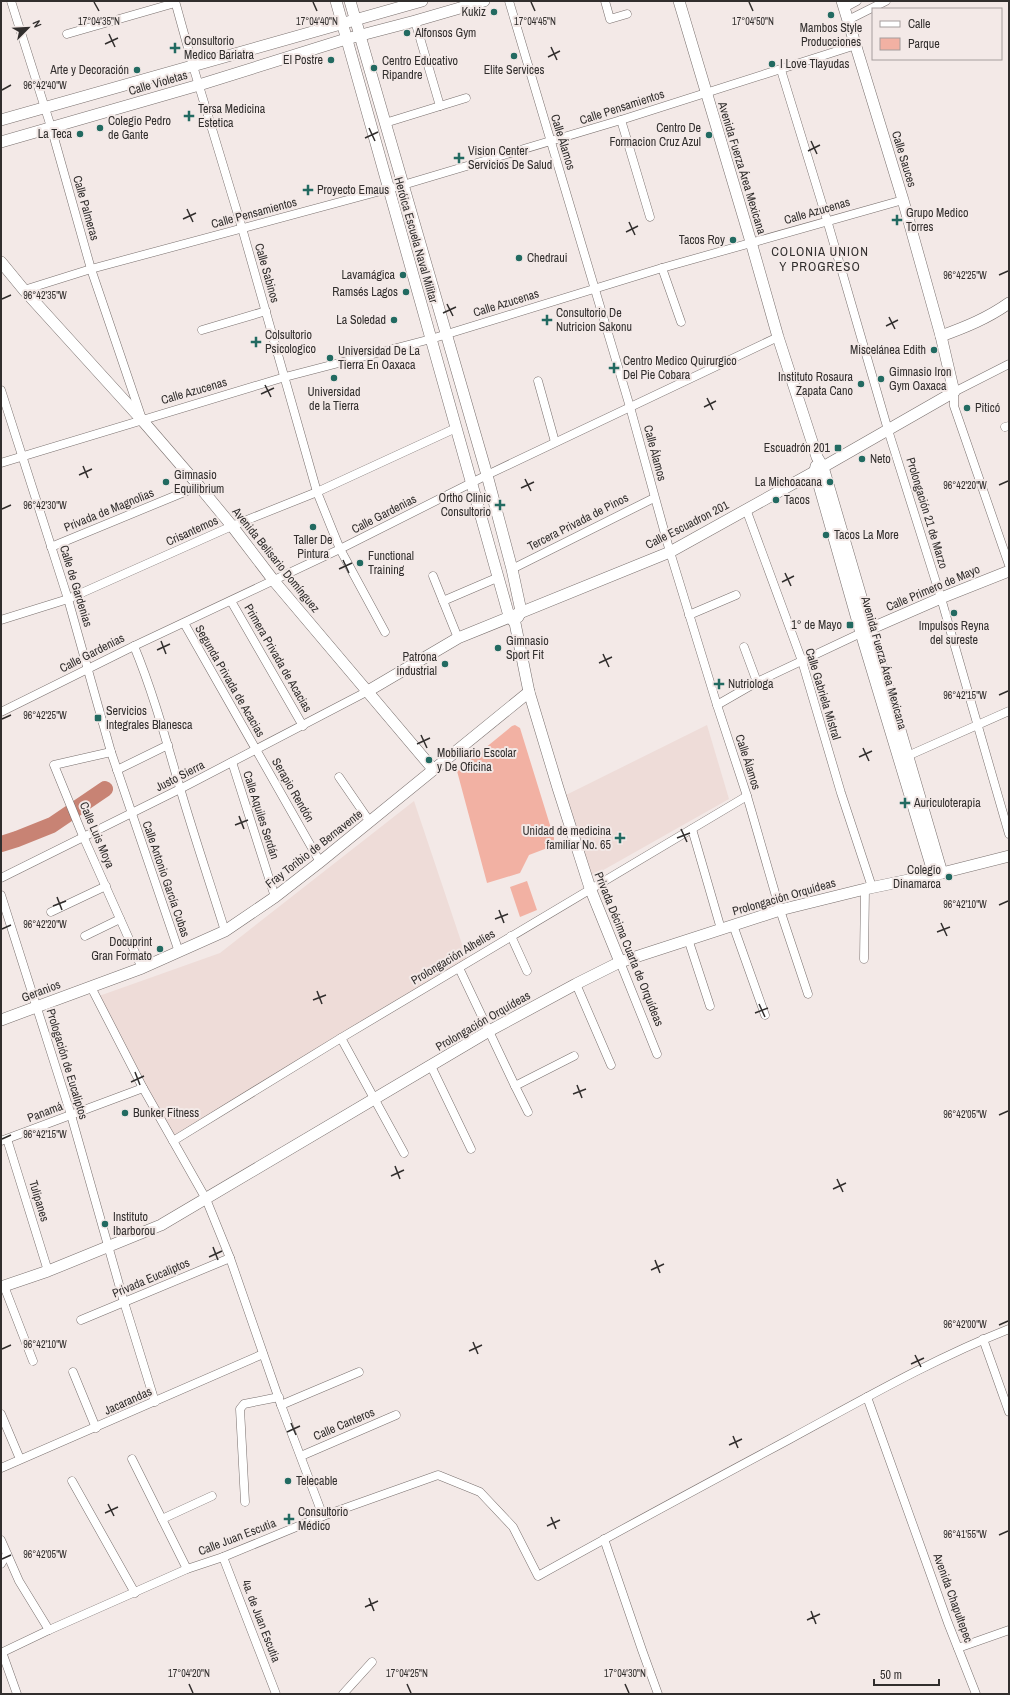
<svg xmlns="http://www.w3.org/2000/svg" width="1010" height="1695" font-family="'Archivo Narrow',sans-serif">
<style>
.built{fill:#eedcd8}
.park{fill:#f2b1a3}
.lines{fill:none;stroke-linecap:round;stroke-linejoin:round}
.river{stroke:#c88374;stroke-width:16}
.street-casing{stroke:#786f6d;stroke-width:9}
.secondary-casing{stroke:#786f6d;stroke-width:12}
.street{stroke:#fff;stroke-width:8}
.secondary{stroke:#fff;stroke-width:11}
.ticks{fill:none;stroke:#312e2d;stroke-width:1.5}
.poi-dot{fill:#226a61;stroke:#f3e9e7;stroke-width:1.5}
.labels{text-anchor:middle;stroke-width:4;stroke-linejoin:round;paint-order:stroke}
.poi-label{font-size:12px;fill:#312e2d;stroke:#f3e9e7;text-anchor:start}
.street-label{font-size:12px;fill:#312e2d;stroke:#f3e9e7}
.neighbourhood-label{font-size:13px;letter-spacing:1px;fill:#312e2d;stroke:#f3e9e7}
.ticks-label{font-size:10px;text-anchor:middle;fill:#312e2d;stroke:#f3e9e7;stroke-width:4;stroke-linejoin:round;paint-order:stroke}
</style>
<rect width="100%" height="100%" fill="#f3e9e7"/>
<g class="built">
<path d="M707 725 729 799 591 877 566 795Z"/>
<path d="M414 801 467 959 174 1139 99 996 220 953Z"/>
</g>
<g class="park">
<path d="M515 725 520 728 554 838V844L550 847 529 855 520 873 487 883 457 771 512 726Z"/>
<path d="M527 881 537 910 520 917 510 887Z"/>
</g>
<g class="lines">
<path class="river" d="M1 844 17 839 52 825 105 789"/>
<defs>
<g id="street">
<path d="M11 1 51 127 91 269 141 416"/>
<path d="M175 1 193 66 242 228 317 492 340 549 385 632"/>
<path d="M509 1 630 407 670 552 717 705 747 796 780 910 808 994"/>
<path d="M605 1 610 19 627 14"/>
<path d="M844 8 857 1"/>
<path d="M848 20 886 1"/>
<path d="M415 21 440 106"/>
<path d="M67 34 175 3"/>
<path d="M781 70 827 220 888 430 941 598 1009 834"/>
<path d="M621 120 650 217"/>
<path d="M385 123 466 98"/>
<path d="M662 268 681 322"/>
<path d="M24 290 91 269 403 185 621 120 856 45"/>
<path d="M202 330 266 311"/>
<path d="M1009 364 954 392V406L1009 565"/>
<path d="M538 381 555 442"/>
<path d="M1 390 68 599 111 752 179 952"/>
<path d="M1005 427 1009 426"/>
<path d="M1 463 285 377 431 339 662 268 903 200"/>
<path d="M746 509 802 661 841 793 872 887"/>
<path d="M51 547 199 486"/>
<path d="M512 569 654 498"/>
<path d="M433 576 458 638"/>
<path d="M231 601 303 726"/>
<path d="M443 601 499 577"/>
<path d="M689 615 736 595"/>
<path d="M1 620 68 599 232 526 317 492 456 428"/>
<path d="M184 623 320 862"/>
<path d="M134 646C153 692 166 740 180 788 194 836 210 883 225 931"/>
<path d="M744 647 757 682"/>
<path d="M717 705 757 682 861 633"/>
<path d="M1 712 134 646 340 549 487 475 778 337"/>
<path d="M111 752 54 765 83 836 142 968"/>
<path d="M903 758 1009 711"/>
<path d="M232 762 275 897"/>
<path d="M117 770 168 745"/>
<path d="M339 777 370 822"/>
<path d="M692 829 721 929"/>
<path d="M1 878 180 789 368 691"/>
<path d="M1 895 71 1115 124 1302 155 1402"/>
<path d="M51 912 106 886"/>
<path d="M733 925 765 1015"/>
<path d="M85 936 120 919"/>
<path d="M511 936 527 971"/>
<path d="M688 939 710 1006"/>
<path d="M864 959 865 889"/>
<path d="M620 962 657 1054"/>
<path d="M459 968 515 1086 574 1056"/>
<path d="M576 984 611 1065"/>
<path d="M91 987 143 1088 206 1199 230 1258 281 1405 323 1516"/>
<path d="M341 1038 404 1153"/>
<path d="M431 1066 471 1149"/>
<path d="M515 1086 528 1112"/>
<path d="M7 1139 48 1271"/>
<path d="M1 1141 143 1088"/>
<path d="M173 1141 341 1038 747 796"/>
<path d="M4 1286 33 1361"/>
<path d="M81 1320 230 1258"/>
<path d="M983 1339 1009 1412"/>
<path d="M73 1372 96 1428"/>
<path d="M867 1397 948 1623 976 1694"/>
<path d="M281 1405 359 1372"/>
<path d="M1 1414 20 1459"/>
<path d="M301 1456 396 1415"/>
<path d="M132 1459 187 1569"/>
<path d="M1 1468 263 1354"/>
<path d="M72 1481 135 1593"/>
<path d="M245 1502 240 1409 244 1404 279 1397"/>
<path d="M162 1519 212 1496"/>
<path d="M604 1539 642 1650 658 1694"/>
<path d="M1 1540 19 1581 49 1630"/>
<path d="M223 1557 276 1694"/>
<path d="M1 1564 7 1554"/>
<path d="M958 1648 1009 1630"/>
<path d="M2 1652 17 1694"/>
<path d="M1 1653 49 1630 187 1569 223 1557 323 1516 438 1475 480 1492 513 1527 538 1576C622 1529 706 1484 790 1439 862 1400 933 1359 1009 1329"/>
<path d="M343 1694 372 1662"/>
</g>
<g id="secondary">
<path d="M336 1 509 616 515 623 529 692 558 788 590 888 620 962"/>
<path d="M350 1 487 475 512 569 521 611 518 617"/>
<path d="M679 1 751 242 778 337 817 457 823 467 942 873"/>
<path d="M1 120 422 1"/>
<path d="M1 142 199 85 346 39 415 21 484 1"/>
<path d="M1 262 24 290 142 420 199 486 232 526 274 581 433 769"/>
<path d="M941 336C966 327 988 318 1009 303"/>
<path d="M816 466 815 471 861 633 934 875"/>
<path d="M863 632 941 598 1009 571"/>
<path d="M368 691 458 638 670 552 823 467 954 392 941 336 903 200 842 1"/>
<path d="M1 1020 142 968 225 931 275 897 320 862 529 692"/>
<path d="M1 1287 48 1271 161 1225 489 1031 576 984 620 962 780 910 865 889 942 873 1009 856"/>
</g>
</defs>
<use href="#street" class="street-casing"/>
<use href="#secondary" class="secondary-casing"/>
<use href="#street" class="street"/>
<use href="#secondary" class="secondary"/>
</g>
<path class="ticks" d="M94 2 99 11M313 2 317 11M531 2 535 11M749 2 753 11M109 34 115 47M105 44 118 38M551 47 557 60M548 57 560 51M2 90 11 85M369 128 375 141M365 138 378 132M811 141 817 154M808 151 820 145M187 209 193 222M183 219 196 213M629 222 635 235M626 232 638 226M999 275 1008 271M2 299 11 295M447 304 453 316M443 313 456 307M889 317 895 329M886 326 898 320M265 385 271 397M261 394 274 388M707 398 713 410M704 407 716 401M83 466 88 478M79 475 92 469M525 479 531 491M999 485 1008 481M521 488 534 482M2 509 11 505M343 560 349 573M339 569 352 563M785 573 791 586M782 582 794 576M161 641 166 654M157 650 170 644M603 654 609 667M599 663 612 657M999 695 1008 691M2 719 11 715M421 735 427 748M417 744 430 738M863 748 869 761M859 757 872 751M239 816 244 829M235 825 248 820M681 829 687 842M677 838 690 833M57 897 62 910M999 905 1008 901M53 906 66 901M499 910 504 923M495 919 508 914M941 923 947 936M2 929 11 925M937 932 950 927M317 991 322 1004M313 1000 326 995M759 1004 765 1017M755 1013 768 1008M135 1072 140 1085M131 1082 144 1076M577 1085 582 1098M573 1094 586 1089M999 1115 1008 1111M2 1139 11 1135M395 1166 400 1179M391 1176 404 1170M837 1179 843 1192M833 1189 846 1183M213 1247 218 1260M209 1257 222 1251M655 1260 660 1273M651 1270 664 1264M999 1325 1008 1321M473 1342 478 1354M2 1349 11 1345M469 1351 482 1345M915 1355 921 1367M911 1364 924 1358M291 1423 296 1435M287 1432 300 1426M733 1436 738 1448M729 1445 742 1439M108 1504 114 1516M105 1513 118 1507M551 1517 556 1529M547 1526 560 1520M999 1535 1008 1531M2 1559 11 1555M369 1598 374 1611M365 1607 378 1601M811 1611 816 1624M807 1620 820 1614M189 1684 193 1693M407 1684 411 1693M625 1684 629 1693"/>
<g class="poi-dot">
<circle cx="494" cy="12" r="4"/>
<circle cx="831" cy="15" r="4"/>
<circle cx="407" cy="33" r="4"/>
<path d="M173 42h4v4h4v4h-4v4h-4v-4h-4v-4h4z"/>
<circle cx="514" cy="56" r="4"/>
<circle cx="331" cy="60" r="4"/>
<circle cx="772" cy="64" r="4"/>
<circle cx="374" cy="68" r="4"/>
<circle cx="137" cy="70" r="4"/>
<path d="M187 110h4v4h4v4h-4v4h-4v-4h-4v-4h4z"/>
<circle cx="100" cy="128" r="4"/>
<circle cx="80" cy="134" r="4"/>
<circle cx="709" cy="135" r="4"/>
<path d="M457 152h4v4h4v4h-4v4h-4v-4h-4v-4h4z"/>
<path d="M306 184h4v4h4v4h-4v4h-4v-4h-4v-4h4z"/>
<path d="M895 214h4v4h4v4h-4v4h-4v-4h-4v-4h4z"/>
<circle cx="733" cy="240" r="4"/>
<circle cx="519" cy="258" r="4"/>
<circle cx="403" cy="275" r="4"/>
<circle cx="406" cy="292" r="4"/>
<circle cx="394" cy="320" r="4"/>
<path d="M545 314h4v4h4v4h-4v4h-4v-4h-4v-4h4z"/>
<path d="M254 336h4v4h4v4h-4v4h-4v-4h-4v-4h4z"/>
<circle cx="934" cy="350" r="4"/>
<circle cx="330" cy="358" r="4"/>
<path d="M612 362h4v4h4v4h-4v4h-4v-4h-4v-4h4z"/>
<circle cx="334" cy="378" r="4"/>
<circle cx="881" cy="379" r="4"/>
<circle cx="861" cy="384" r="4"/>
<circle cx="967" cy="408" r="4"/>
<rect x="834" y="444" width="8" height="8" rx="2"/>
<circle cx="862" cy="459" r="4"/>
<circle cx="166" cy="482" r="4"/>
<circle cx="830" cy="482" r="4"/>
<circle cx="776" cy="500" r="4"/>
<path d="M498 499h4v4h4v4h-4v4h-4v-4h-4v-4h4z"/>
<circle cx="313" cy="527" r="4"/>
<circle cx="826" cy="535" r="4"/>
<circle cx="360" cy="563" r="4"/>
<circle cx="954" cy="613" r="4"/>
<rect x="846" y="621" width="8" height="8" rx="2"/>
<circle cx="498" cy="648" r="4"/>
<circle cx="445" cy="664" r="4"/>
<path d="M717 678h4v4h4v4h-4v4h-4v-4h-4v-4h4z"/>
<rect x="94" y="714" width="8" height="8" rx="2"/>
<circle cx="429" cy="760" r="4"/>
<path d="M903 797h4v4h4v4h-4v4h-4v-4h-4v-4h4z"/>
<path d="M618 832h4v4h4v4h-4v4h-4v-4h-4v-4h4z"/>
<circle cx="949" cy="877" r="4"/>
<circle cx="160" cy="949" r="4"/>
<circle cx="125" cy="1113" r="4"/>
<circle cx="105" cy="1224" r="4"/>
<circle cx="288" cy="1481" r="4"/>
<path d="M287 1513h4v4h4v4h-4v4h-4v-4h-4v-4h4z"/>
</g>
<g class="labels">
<g class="poi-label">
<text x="486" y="16" text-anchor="end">Kukiz</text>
<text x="831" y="32" text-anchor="middle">Mambos Style<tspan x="831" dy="14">Producciones</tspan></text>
<text x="415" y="37">Alfonsos Gym</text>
<text x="184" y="45">Consultorio<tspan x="184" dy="14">Medico Bariatra</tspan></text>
<text x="323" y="64" text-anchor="end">El Postre</text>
<text x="382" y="65">Centro Educativo<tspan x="382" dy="14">Ripandre</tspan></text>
<text x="780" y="68">I Love Tlayudas</text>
<text x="129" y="74" text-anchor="end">Arte y Decoración</text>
<text x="514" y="74" text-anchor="middle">Elite Services</text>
<text x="198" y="113">Tersa Medicina<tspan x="198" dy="14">Estetica</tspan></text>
<text x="108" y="125">Colegio Pedro<tspan x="108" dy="14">de Gante</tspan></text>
<text x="701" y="132" text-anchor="end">Centro De<tspan x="701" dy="14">Formacion Cruz Azul</tspan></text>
<text x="72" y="138" text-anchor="end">La Teca</text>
<text x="468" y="155">Vision Center<tspan x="468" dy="14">Servicios De Salud</tspan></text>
<text x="317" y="194">Proyecto Emaus</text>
<text x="906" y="217">Grupo Medico<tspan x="906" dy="14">Torres</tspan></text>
<text x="725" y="244" text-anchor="end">Tacos Roy</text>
<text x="527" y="262">Chedraui</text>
<text x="395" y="279" text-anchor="end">Lavamágica</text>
<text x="398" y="296" text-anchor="end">Ramsés Lagos</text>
<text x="556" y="317">Consultorio De<tspan x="556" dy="14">Nutricion Sakonu</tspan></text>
<text x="386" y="324" text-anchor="end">La Soledad</text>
<text x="265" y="339">Colsultorio<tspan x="265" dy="14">Psicologico</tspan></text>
<text x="926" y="354" text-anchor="end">Miscelánea Edith</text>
<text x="338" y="355">Universidad De La<tspan x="338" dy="14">Tierra En Oaxaca</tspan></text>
<text x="623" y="365">Centro Medico Quirurgico<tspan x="623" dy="14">Del Pie Cobara</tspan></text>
<text x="889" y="376">Gimnasio Iron<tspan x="889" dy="14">Gym Oaxaca</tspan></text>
<text x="853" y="381" text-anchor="end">Instituto Rosaura<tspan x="853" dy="14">Zapata Cano</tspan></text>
<text x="334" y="396" text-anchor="middle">Universidad<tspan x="334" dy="14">de la Tierra</tspan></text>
<text x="975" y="412">Piticó</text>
<text x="830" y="452" text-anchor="end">Escuadrón 201</text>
<text x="870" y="463">Neto</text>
<text x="174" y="479">Gimnasio<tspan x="174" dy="14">Equilibrium</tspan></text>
<text x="822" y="486" text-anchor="end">La Michoacana</text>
<text x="491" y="502" text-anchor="end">Ortho Clinic<tspan x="491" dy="14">Consultorio</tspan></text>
<text x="784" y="504">Tacos</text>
<text x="834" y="539">Tacos La More</text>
<text x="313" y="544" text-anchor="middle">Taller De<tspan x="313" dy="14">Pintura</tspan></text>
<text x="368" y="560">Functional<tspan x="368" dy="14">Training</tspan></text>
<text x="842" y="629" text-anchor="end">1° de Mayo</text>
<text x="954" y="630" text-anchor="middle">Impulsos Reyna<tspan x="954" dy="14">del sureste</tspan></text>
<text x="506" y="645">Gimnasio<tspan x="506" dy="14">Sport Fit</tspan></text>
<text x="437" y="661" text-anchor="end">Patrona<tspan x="437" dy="14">industrial</tspan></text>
<text x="728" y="688">Nutriologa</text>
<text x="106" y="715">Servicios<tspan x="106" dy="14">Integrales Blanesca</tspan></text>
<text x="437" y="757">Mobiliario Escolar<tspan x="437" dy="14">y De Oficina</tspan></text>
<text x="914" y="807">Auriculoterapia</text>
<text x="611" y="835" text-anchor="end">Unidad de medicina<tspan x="611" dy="14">familiar No. 65</tspan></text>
<text x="941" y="874" text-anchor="end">Colegio<tspan x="941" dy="14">Dinamarca</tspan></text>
<text x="152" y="946" text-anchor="end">Docuprint<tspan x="152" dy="14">Gran Formato</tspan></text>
<text x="133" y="1117">Bunker Fitness</text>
<text x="113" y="1221">Instituto<tspan x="113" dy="14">Ibarborou</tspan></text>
<text x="296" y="1485">Telecable</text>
<text x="298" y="1516">Consultorio<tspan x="298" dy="14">Médico</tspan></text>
</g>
<g class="street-label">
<text transform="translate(158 83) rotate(-16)" y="4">Calle Violetas</text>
<text transform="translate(622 107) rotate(-18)" y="4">Calle Pensamientos</text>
<text transform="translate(563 142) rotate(73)" y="4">Calle Álamos</text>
<text transform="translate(904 159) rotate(73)" y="4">Calle Sauces</text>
<text transform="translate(742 168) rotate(73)" y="4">Avenida Fuerza Área Mexicana</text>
<text transform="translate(86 208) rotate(74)" y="4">Calle Palmeras</text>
<text transform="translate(817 211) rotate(-16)" y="4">Calle Azucenas</text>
<text transform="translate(254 213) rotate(-15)" y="4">Calle Pensamientos</text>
<text transform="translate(416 240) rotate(74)" y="4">Heróica Escuela Naval Militar</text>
<text transform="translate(267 273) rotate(74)" y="4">Calle Sabinos</text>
<text transform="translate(506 303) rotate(-17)" y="4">Calle Azucenas</text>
<text transform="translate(194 391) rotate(-16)" y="4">Calle Azucenas</text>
<text transform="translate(655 453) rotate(75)" y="4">Calle Álamos</text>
<text transform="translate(109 510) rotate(-22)" y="4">Privada de Magnolias</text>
<text transform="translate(927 513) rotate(73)" y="4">Prolongación 21 de Marzo</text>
<text transform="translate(384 514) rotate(-27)" y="4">Calle Gardenias</text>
<text transform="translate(578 522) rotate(-27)" y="4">Tercera Privada de Pinos</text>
<text transform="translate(687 525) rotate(-27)" y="4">Calle Escuadron 201</text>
<text transform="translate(192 531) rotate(-24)" y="4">Crisantemos</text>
<text transform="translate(276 560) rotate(51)" y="4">Avenida Belisario Domínguez</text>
<text transform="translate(76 586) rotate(73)" y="4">Calle de Gardenias</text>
<text transform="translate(933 588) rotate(-23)" y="4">Calle Primero de Mayo</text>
<text transform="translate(92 653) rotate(-27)" y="4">Calle Gardenias</text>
<text transform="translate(278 658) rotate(60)" y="4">Primera Privada de Acacias</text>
<text transform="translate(884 663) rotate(74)" y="4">Avenida Fuerza Área Mexicana</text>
<text transform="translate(230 681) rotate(60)" y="4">Segunda Privada de Acacias</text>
<text transform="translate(823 694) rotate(73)" y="4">Calle Gabriela Mistral</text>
<text transform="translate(748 762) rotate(72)" y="4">Calle Álamos</text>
<text transform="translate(180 776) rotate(-27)" y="4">Justo Sierra</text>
<text transform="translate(293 790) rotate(60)" y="4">Serapio Rendón</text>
<text transform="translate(261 815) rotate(72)" y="4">Calle Aquiles Serdán</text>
<text transform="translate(97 835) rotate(67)" y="4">Calle Luis Moya</text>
<text transform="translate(314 849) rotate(-38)" y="4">Fray Toribio de Bernavente</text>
<text transform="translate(166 879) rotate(71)" y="4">Calle Antonio García Cubas</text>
<text transform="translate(784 897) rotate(-16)" y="4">Prolongación Orquídeas</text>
<text transform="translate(629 949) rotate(68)" y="4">Privada Décima Cuarta de Orquídeas</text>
<text transform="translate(453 957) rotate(-31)" y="4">Prolongación Alhelíes</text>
<text transform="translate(41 991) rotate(-21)" y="4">Geranios</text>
<text transform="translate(483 1021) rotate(-30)" y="4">Prolongación Orquídeas</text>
<text transform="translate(67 1064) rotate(73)" y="4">Prologación de Eucaliptos</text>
<text transform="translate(45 1112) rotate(-21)" y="4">Panamá</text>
<text transform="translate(39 1201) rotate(73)" y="4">Tulipanes</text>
<text transform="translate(151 1278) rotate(-23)" y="4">Privada Eucaliptos</text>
<text transform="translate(128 1401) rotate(-24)" y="4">Jacarandas</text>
<text transform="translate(344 1424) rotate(-23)" y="4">Calle Canteros</text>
<text transform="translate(237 1537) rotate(-21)" y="4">Calle Juan Escutia</text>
<text transform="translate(953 1598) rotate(70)" y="4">Avenida Chapultepec</text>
<text transform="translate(261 1621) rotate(69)" y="4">4a. de Juan Escutia</text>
</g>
<g class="neighbourhood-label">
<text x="820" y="256">COLONIA UNION<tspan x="820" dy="15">Y PROGRESO</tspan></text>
</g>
</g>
<g class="ticks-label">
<text x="99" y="25">17°04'35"N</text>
<text x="317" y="25">17°04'40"N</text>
<text x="753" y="25">17°04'50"N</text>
<text x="535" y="25">17°04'45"N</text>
<text x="45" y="89">96°42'40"W</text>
<text x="965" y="279">96°42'25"W</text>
<text x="45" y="299">96°42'35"W</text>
<text x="965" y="489">96°42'20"W</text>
<text x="45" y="509">96°42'30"W</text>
<text x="965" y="699">96°42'15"W</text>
<text x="45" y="719">96°42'25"W</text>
<text x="965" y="908">96°42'10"W</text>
<text x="45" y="928">96°42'20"W</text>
<text x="965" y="1118">96°42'05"W</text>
<text x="45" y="1138">96°42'15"W</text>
<text x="965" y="1328">96°42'00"W</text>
<text x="45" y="1348">96°42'10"W</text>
<text x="965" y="1538">96°41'55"W</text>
<text x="45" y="1558">96°42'05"W</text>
<text x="189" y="1677">17°04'20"N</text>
<text x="407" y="1677">17°04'25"N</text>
<text x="625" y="1677">17°04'30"N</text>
</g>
<rect width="1010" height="1695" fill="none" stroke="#312e2d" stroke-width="4"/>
<rect x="872" y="8" width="130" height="52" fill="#f3e9e7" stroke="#a59e9d"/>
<rect x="880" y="21" width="20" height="6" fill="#ffffff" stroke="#a59e9d"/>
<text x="908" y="28" font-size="12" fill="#312e2d">Calle</text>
<rect x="880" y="38" width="20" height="12" fill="#f2b1a3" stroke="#a59e9d"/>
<text x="908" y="48" font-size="12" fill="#312e2d">Parque</text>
<g transform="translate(28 28) rotate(66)" stroke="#f3e9e7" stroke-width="3" paint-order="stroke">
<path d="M0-3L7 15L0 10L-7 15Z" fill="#312e2d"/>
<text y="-6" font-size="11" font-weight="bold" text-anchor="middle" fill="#312e2d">N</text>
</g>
<path d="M874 1679v6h65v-6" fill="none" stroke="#312e2d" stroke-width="2"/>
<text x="880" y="1679" font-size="12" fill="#312e2d" stroke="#f3e9e7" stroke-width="3" paint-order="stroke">50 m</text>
</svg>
